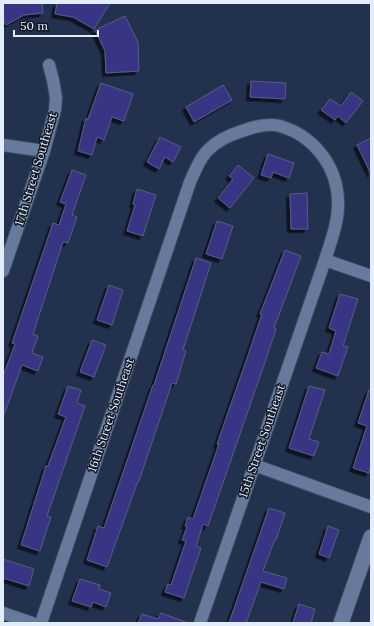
<svg xmlns="http://www.w3.org/2000/svg" width="374" height="626" font-family="Lora,serif">
<style>
.building{fill:#393684;stroke:#595c7f;filter:url(#shadow)}
.lines{fill:none;stroke-linecap:round;stroke-linejoin:round}
.minor-casing{stroke:#3e4b63;stroke-width:14}
.tertiary-casing{stroke:#3e4b63;stroke-width:17}
.minor{stroke:#677a9b;stroke-width:12}
.tertiary{stroke:#677a9b;stroke-width:15}
.labels{text-anchor:middle;stroke-width:3;stroke-linejoin:round;paint-order:stroke}
.street-label{font-size:12px;fill:#e4edfc;stroke:#121926}
</style>
<defs>
<filter id="shadow"><feDropShadow dx="-3.5" dy="3.5" stdDeviation="0" flood-color="#0009"/></filter>
</defs>
<rect width="100%" height="100%" fill="#21314e"/>
<g class="building">
<path d="M3 3H42L43 13 24 15 6 25 3 19Z"/>
<path d="M57 3H110L94 29 73 17 55 14Z"/>
<path d="M125 16 138 42 139 71 106 73 105 51 95 30Z"/>
<path d="M251 81 286 83 285 99 250 97Z"/>
<path d="M101 83 133 94 124 121 112 117 104 140 97 137 92 155 78 151 86 118 88 119Z"/>
<path d="M223 85 232 100 194 122 186 107Z"/>
<path d="M351 92 363 101 346 123 338 116 335 120 321 110 330 99 341 106Z"/>
<path d="M160 137 181 147 173 162 165 157 159 169 147 162Z"/>
<path d="M371 138V174L357 145Z"/>
<path d="M268 154 294 163 289 178 273 172 271 178 261 175Z"/>
<path d="M238 165 254 178 230 208 218 198 233 179 229 176Z"/>
<path d="M72 170 86 175 72 215 77 217 68 243 63 242 33 334 38 336 32 353 43 357 38 371 22 365 4 415 3 414V376L15 344 12 343 53 223 59 225 66 204 60 202Z"/>
<path d="M137 189 156 195 143 236 127 231 135 205 133 204Z"/>
<path d="M307 193 308 229H291L290 194Z"/>
<path d="M217 221 233 226 222 259 206 254Z"/>
<path d="M285 250 301 256 274 328 276 329 265 362 208 526 203 524 196 546 201 548 184 598 165 592 168 584 171 585 186 541 182 540 187 527 185 526 188 517 193 519 219 444H217L244 367 262 314H260Z"/>
<path d="M196 258 211 263 183 350 186 351 176 384 172 383 139 481H138L107 567 87 560 98 526 104 528 153 385H154Z"/>
<path d="M109 285 123 290 112 325 97 320Z"/>
<path d="M340 294 358 299 343 346 348 347 338 376 316 368 322 352 329 354 336 331 329 328Z"/>
<path d="M92 340 106 345 94 377 80 372Z"/>
<path d="M68 386 81 390 77 403 85 406 47 516 51 517 40 551 21 545 46 466H48L66 417 58 414Z"/>
<path d="M309 386 325 390 309 439 319 442 314 456 289 448Z"/>
<path d="M369 390H371V465L369 473 353 468 367 426 358 423Z"/>
<path d="M269 508 285 513 276 540 275 539 263 571 287 578 284 589 261 582 246 623H229Z"/>
<path d="M328 526 339 530 329 558 319 554Z"/>
<path d="M3 559 34 569 29 586 3 578Z"/>
<path d="M80 579 100 585 99 589 111 593 106 607 93 602 91 607 72 601Z"/>
<path d="M299 604 315 609 311 623H293Z"/>
<path d="M161 613 186 622V623H138L142 614 158 619Z"/>
</g>
<g class="lines">
<defs>
<g id="minor">
<path d="M3 145 44 151"/>
<path d="M325 260 371 276"/>
<path d="M3 271 44 151 55 110 56 98 53 80 49 65"/>
<path d="M254 465 371 507"/>
<path d="M3 613 32 623"/>
<path d="M41 623 190 182C195 171 199 159 208 150 217 141 229 135 242 131 253 127 269 123 280 126 314 136 337 166 338 201 339 221 331 241 325 260L200 623"/>
</g>
<path id="tertiary" d="M341 623 371 537"/>
</defs>
<use href="#minor" class="minor-casing"/>
<use href="#tertiary" class="tertiary-casing"/>
<use href="#minor" class="minor"/>
<use href="#tertiary" class="tertiary"/>
</g>
<g class="labels">
<g class="street-label">
<text transform="translate(36 169) rotate(-73)" y="4">17th Street Southeast</text>
<text transform="translate(111 415) rotate(-71)" y="4">16th Street Southeast</text>
<text transform="translate(262 441) rotate(-71)" y="4">15th Street Southeast</text>
</g>
</g>
<rect width="374" height="626" fill="none" stroke="#e4edfc" stroke-width="8"/>
<path d="M14 30v6h84v-6" fill="none" stroke="#e4edfc" stroke-width="2"/>
<text x="20" y="30" font-size="12" fill="#e4edfc" stroke="#121926" stroke-width="3" paint-order="stroke">50 m</text>
</svg>
